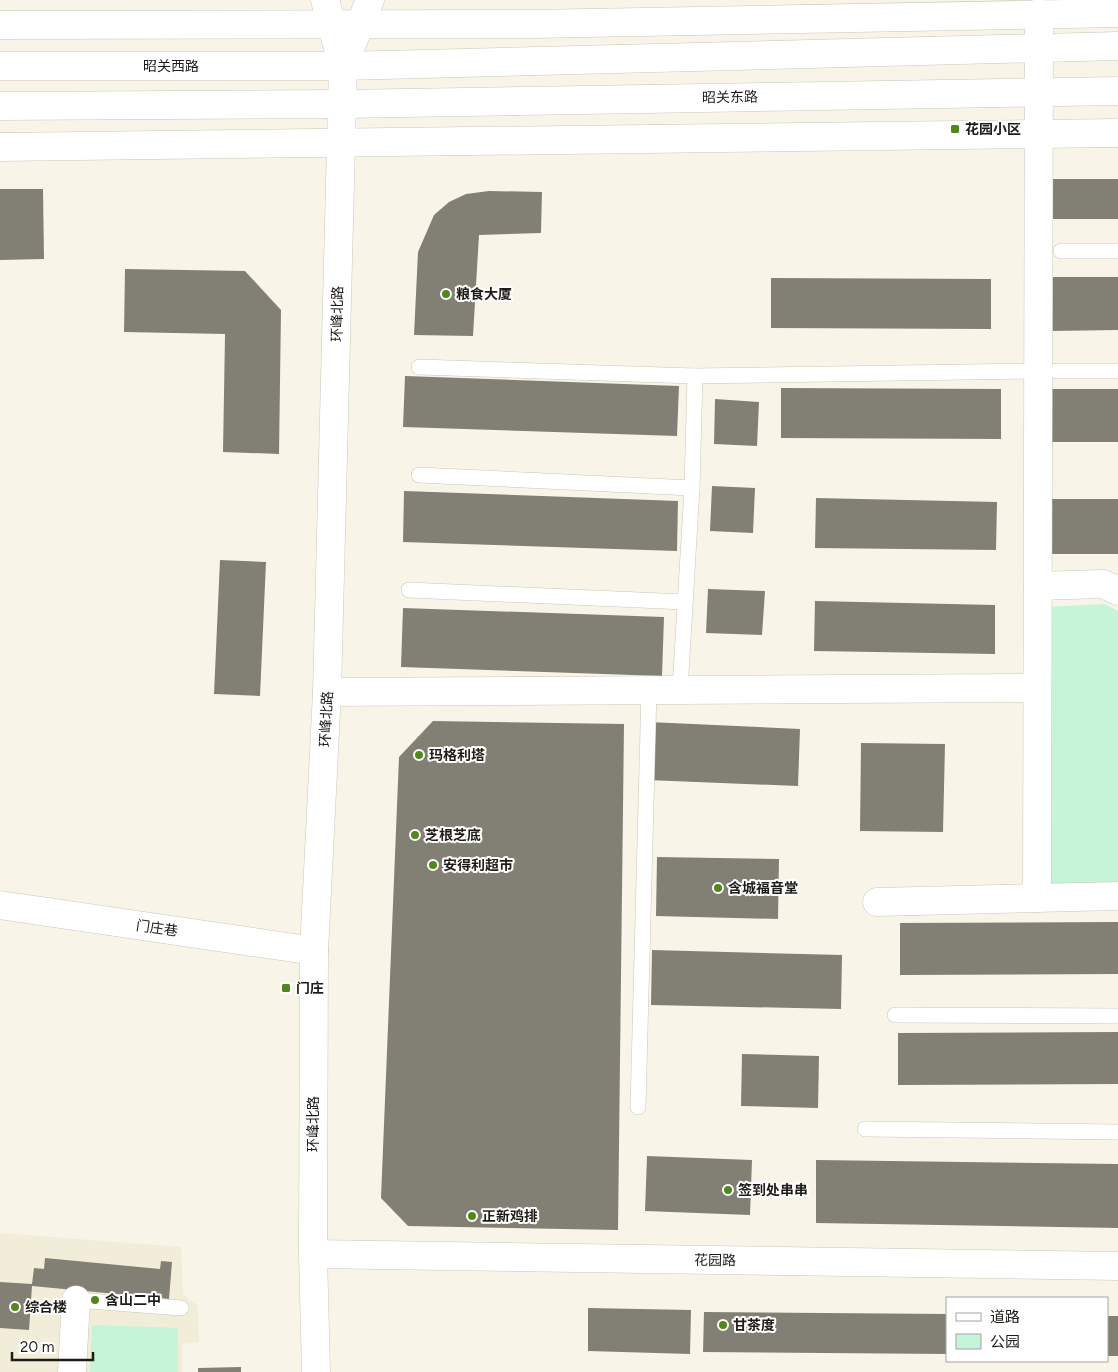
<svg xmlns="http://www.w3.org/2000/svg" width="1118" height="1372" font-family="Figtree,'Noto Sans SC',sans-serif">
<style>
.built{fill:#f1edd8}
.green{fill:#c5f4d8}
.building{fill:#828074}
.lines{fill:none;stroke-linecap:round;stroke-linejoin:round}
.lane-casing{stroke:#c9c7ba;stroke-width:16}
.street-casing{stroke:#c9c7ba;stroke-width:29}
.secondary-casing{stroke:#c9c7ba;stroke-width:29}
.primary-casing{stroke:#c9c7ba;stroke-width:29}
.lane{stroke:#fff;stroke-width:15}
.street{stroke:#fff;stroke-width:28}
.secondary{stroke:#fff;stroke-width:28}
.primary{stroke:#fff;stroke-width:28}
.poi-dot{fill:#53861d;stroke:#fff;stroke-width:2}
.labels{text-anchor:middle;stroke-width:4;stroke-linejoin:round;paint-order:stroke}
.street-label{font-size:14px;fill:#1d1c18;stroke:#fff}
.poi-label{font-size:14px;font-weight:bold;fill:#1d1c18;stroke:#fff;text-anchor:start}
</style>
<rect width="100%" height="100%" fill="#f8f5e8"/>
<path class="built" d="M0 1233 181 1247 183 1294 198 1306 199 1342 182 1344V1372H0Z"/>
<g class="green">
<path d="M1105 604 1118 611V889L1051 891 1046 607Z"/>
<path d="M92 1325 178 1328V1372H90Z"/>
</g>
<g class="building">
<path d="M1043 179H1118V219H1044Z"/>
<path d="M0 189H43L44 259 0 260Z"/>
<path d="M489 191 542 192 541 233 479 235 473 336 414 335 418 252 434 215 449 202 466 194Z"/>
<path d="M125 269 245 271 281 310 279 454 223 452 225 334 124 332Z"/>
<path d="M1050 277H1118V330L1050 331Z"/>
<path d="M771 278 991 279V329L771 328Z"/>
<path d="M405 376 679 386 677 436 403 427Z"/>
<path d="M781 388 1001 389V439L781 438Z"/>
<rect x="1046" y="389" width="72" height="53"/>
<path d="M715 399 759 402 757 446 714 444Z"/>
<path d="M712 486 755 488 753 533 710 531Z"/>
<path d="M404 491 678 501 677 551 403 542Z"/>
<path d="M816 498 997 502 996 550 815 548Z"/>
<rect x="1045" y="499" width="73" height="55"/>
<path d="M220 560 266 562 260 696 214 694Z"/>
<path d="M708 589 765 591 762 635 706 633Z"/>
<path d="M815 601 995 605V654L814 651Z"/>
<path d="M403 608 664 617 662 676 401 667Z"/>
<path d="M433 721 624 724 618 1230 408 1226 381 1198 399 757Z"/>
<path d="M649 722 800 729 798 786 647 780Z"/>
<path d="M861 743 945 744 943 832 860 831Z"/>
<path d="M657 857 779 859 778 919 656 916Z"/>
<path d="M1118 922V974L900 975V923Z"/>
<path d="M652 950 842 955 841 1009 651 1005Z"/>
<path d="M1118 1032V1084L898 1085V1033Z"/>
<path d="M742 1054 819 1056 818 1108 741 1106Z"/>
<path d="M647 1156 752 1160 750 1215 645 1211Z"/>
<path d="M816 1160 1118 1164V1228L816 1223Z"/>
<path d="M45 1258 160 1269 161 1261 172 1262 169 1299 32 1286 29 1330 0 1328V1282L32 1284 34 1268 44 1269Z"/>
<path d="M588 1308 691 1310 690 1354 588 1351Z"/>
<path d="M704 1312 947 1314V1354L703 1352Z"/>
<rect x="1107" y="1316" width="11" height="40"/>
<path d="M241 1367V1372H198V1368Z"/>
</g>
<g class="lines">
<defs>
<g id="lane">
<path d="M1061 251H1118"/>
<path d="M419 367 695 376 1038 371"/>
<path d="M1056 371H1118"/>
<path d="M419 475 692 488"/>
<path d="M409 590 685 602"/>
<path d="M680 690 692 488 695 376"/>
<path d="M895 1015 1118 1016"/>
<path d="M638 1107 649 690"/>
<path d="M865 1129 1118 1132"/>
<path d="M76 1300 181 1308"/>
</g>
<g id="street">
<path d="M0 25 532 24 1118 13"/>
<path d="M0 147 1118 133"/>
<path d="M1038 586 1103 584 1118 591"/>
<path d="M327 692 1037 688"/>
<path d="M1037 898 1039 13"/>
<path d="M877 902 1118 896"/>
<path d="M0 905 314 951"/>
<path d="M72 1372 76 1300"/>
</g>
<g id="secondary">
<path d="M343 66 370 0"/>
<path d="M313 1254 1118 1266"/>
<path d="M316 1372 313 1254 314 951 327 692 343 66 325 0"/>
</g>
<g id="primary">
<path d="M0 66H343L1118 46"/>
<path d="M0 106 342 104 1118 91"/>
</g>
</defs>
<use href="#lane" class="lane-casing"/>
<use href="#street" class="street-casing"/>
<use href="#secondary" class="secondary-casing"/>
<use href="#primary" class="primary-casing"/>
<use href="#lane" class="lane"/>
<use href="#street" class="street"/>
<use href="#secondary" class="secondary"/>
<use href="#primary" class="primary"/>
</g>
<g class="poi-dot">
<rect x="950" y="124" width="10" height="10" rx="2.5"/>
<circle cx="446" cy="294" r="5"/>
<circle cx="419" cy="755" r="5"/>
<circle cx="415" cy="835" r="5"/>
<circle cx="433" cy="865" r="5"/>
<circle cx="718" cy="888" r="5"/>
<rect x="281" y="983" width="10" height="10" rx="2.5"/>
<circle cx="728" cy="1190" r="5"/>
<circle cx="472" cy="1216" r="5"/>
<circle cx="95" cy="1300" r="5"/>
<circle cx="15" cy="1307" r="5"/>
<circle cx="723" cy="1325" r="5"/>
</g>
<g class="labels">
<g class="street-label">
<text x="171" y="71">昭关西路</text>
<text transform="translate(730 97) rotate(-1)" y="5">昭关东路</text>
<text transform="translate(337 314) rotate(-89)" y="5">环峰北路</text>
<text transform="translate(326 719) rotate(-87)" y="5">环峰北路</text>
<text transform="translate(157 928) rotate(8)" y="5">门庄巷</text>
<text transform="translate(313 1124) rotate(-90)" y="5">环峰北路</text>
<text transform="translate(715 1260) rotate(1)" y="5">花园路</text>
</g>
<g class="poi-label">
<text x="965" y="134">花园小区</text>
<text x="456" y="299">粮食大厦</text>
<text x="429" y="760">玛格利塔</text>
<text x="425" y="840">芝根芝底</text>
<text x="443" y="870">安得利超市</text>
<text x="728" y="893">含城福音堂</text>
<text x="296" y="993">门庄</text>
<text x="738" y="1195">签到处串串</text>
<text x="482" y="1221">正新鸡排</text>
<text x="105" y="1305">含山二中</text>
<text x="25" y="1312">综合楼</text>
<text x="733" y="1330">甘茶度</text>
</g>
</g>
<rect x="946" y="1297" width="162" height="65" fill="#ffffff" stroke="#a5a4a3"/>
<rect x="956" y="1313" width="25" height="8" fill="#ffffff" stroke="#a5a4a3"/>
<text x="990" y="1322" font-size="15" fill="#1d1c18">道路</text>
<rect x="956" y="1334" width="25" height="15" fill="#c5f4d8" stroke="#a5a4a3"/>
<text x="990" y="1347" font-size="15" fill="#1d1c18">公园</text>
<path d="M12 1352v8h81v-8" fill="none" stroke="#1d1c18" stroke-width="2.5"/>
<text x="20" y="1352" font-size="15" fill="#1d1c18" stroke="#ffffff" stroke-width="4" paint-order="stroke">20 m</text>
</svg>
